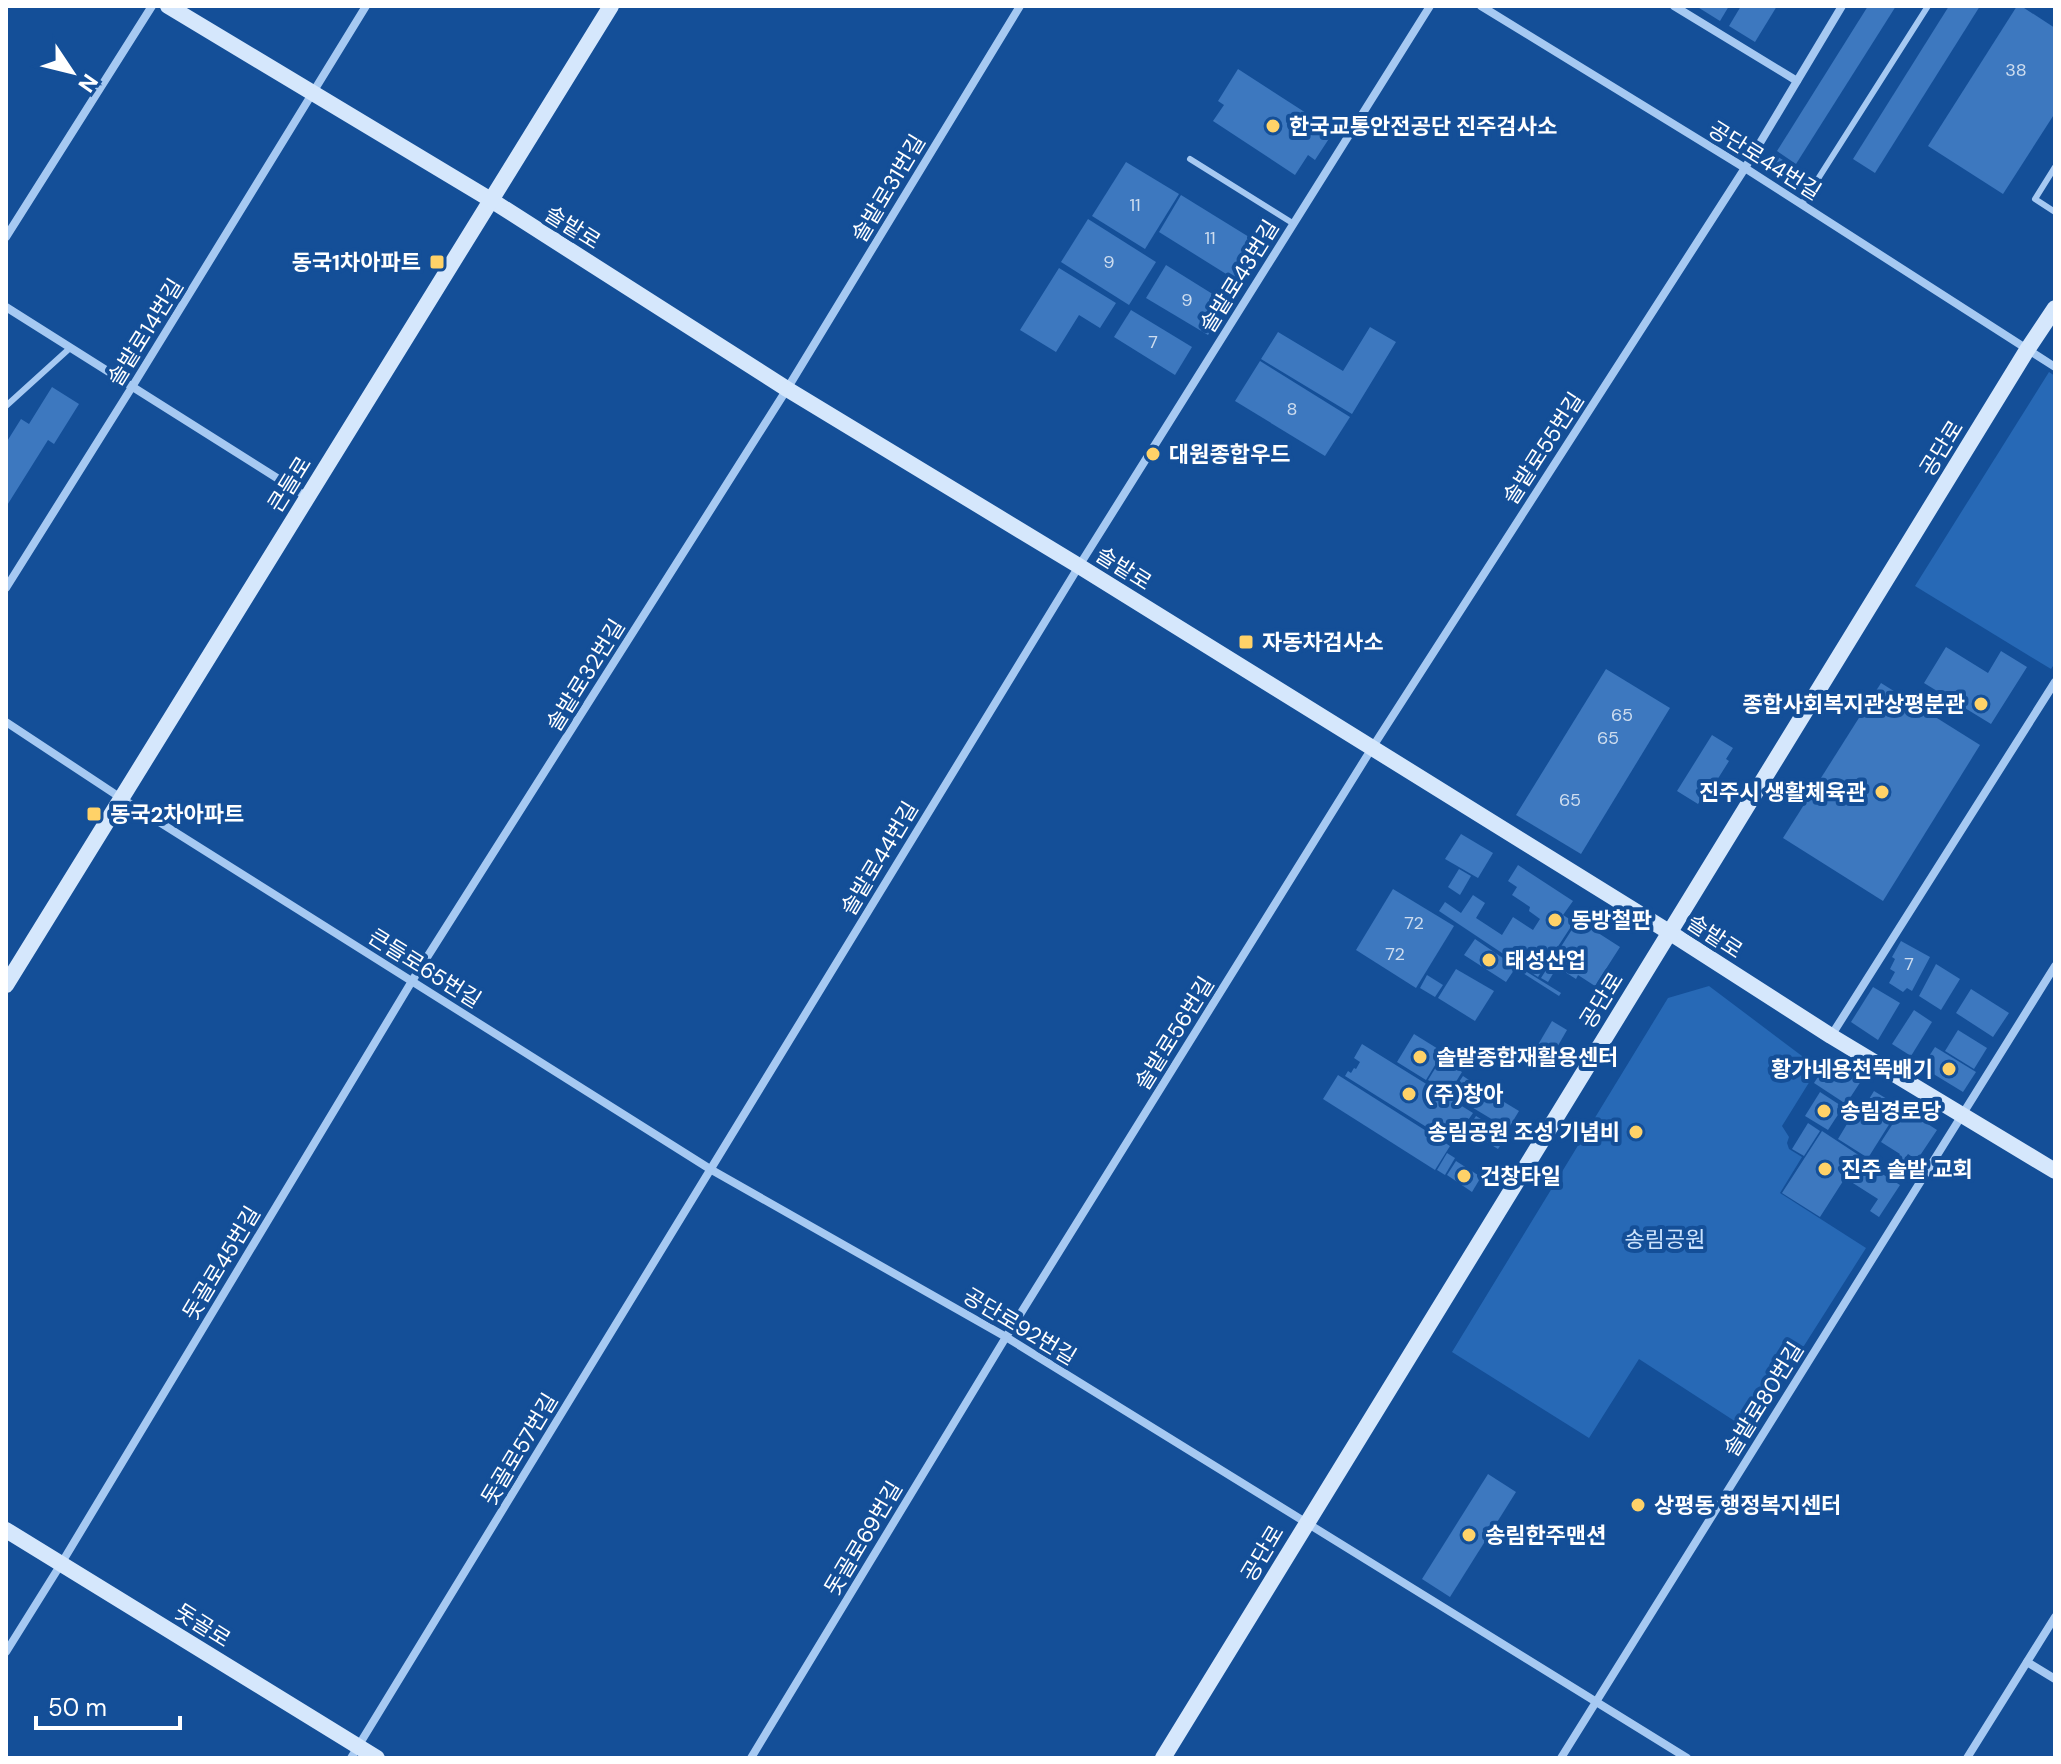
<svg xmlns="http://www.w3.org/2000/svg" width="2061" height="1764" font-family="'DM Sans','Noto Sans KR',sans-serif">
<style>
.green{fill:#2769b6}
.building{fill:#3d78bf}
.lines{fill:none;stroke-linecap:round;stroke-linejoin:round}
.lane{stroke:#a6c9f2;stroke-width:6}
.street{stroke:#a6c9f2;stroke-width:8}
.secondary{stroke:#d5e7fc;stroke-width:16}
.poi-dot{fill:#ffd268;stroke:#144f98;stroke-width:3}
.labels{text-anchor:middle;stroke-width:8;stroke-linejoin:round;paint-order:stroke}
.number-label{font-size:18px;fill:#ceddef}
.poi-label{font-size:22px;font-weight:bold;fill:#fff;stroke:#144f98;text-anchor:start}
.street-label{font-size:22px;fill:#fff;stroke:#144f98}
.park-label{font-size:22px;fill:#cee4fd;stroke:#144f98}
</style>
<rect width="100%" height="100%" fill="#144f98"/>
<g class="green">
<path d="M2049 372 2055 376V663L2051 669 1915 586Z"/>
<path d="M1709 986 1818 1068 1782 1126 1789 1137 1787 1143 1789 1149 1802 1157 1780 1193 1866 1248 1750 1431 1639 1359 1589 1438 1452 1352 1668 998Z"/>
</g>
<g class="building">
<path d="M1696 6H1729L1720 21Z"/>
<path d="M1741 6H1777L1755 42 1729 26Z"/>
<path d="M1868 6H1896L1796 164 1777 151Z"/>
<path d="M1949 6H1980L1875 173 1853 159Z"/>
<path d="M2017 6H2021L2055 28V113L2003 194 1928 146Z"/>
<path d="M1238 69 1334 131 1315 160 1308 155 1295 175 1213 121 1224 105 1218 101Z"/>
<path d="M1773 154 1811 177 1803 190 1768 169V162Z"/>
<path d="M1126 162 1179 194 1145 249 1092 216Z"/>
<path d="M1181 195 1262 245 1239 282 1159 232Z"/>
<path d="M1088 219 1156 262 1129 305 1061 262Z"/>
<path d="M1166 265 1227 303 1208 335 1146 298Z"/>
<path d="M1059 268 1116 303 1100 328 1079 315 1056 352 1020 330Z"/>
<path d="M1131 310 1192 347 1175 375 1114 337Z"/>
<path d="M1370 327 1396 342 1352 414 1261 359 1278 332 1343 371Z"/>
<path d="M1260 361 1350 417 1325 456 1235 401Z"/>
<path d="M52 387 79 404 54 444 48 440 6 507V443L21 419 29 424Z"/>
<path d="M1946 647 1988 673 2001 651 2027 667 1991 724 1924 683Z"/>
<path d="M1606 669 1670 708 1581 854 1516 815Z"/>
<path d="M1881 683 1980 745 1883 901 1783 838Z"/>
<path d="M1712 735 1733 748 1726 759 1729 761 1707 796 1704 794 1698 804 1677 791Z"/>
<path d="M1461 834 1493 853 1478 878 1445 859Z"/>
<path d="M1518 865 1573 901 1563 915 1574 922 1538 977 1439 911 1445 902 1461 913 1473 895 1485 903 1476 918 1502 935 1513 917 1533 930 1540 919 1529 911 1530 907 1512 895 1517 887 1508 881Z"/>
<path d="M1459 869 1471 876 1460 895 1448 887Z"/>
<path d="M1393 889 1454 926 1416 988 1356 950Z"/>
<path d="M1578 920 1620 947 1595 986 1578 975 1576 979 1557 967 1548 982 1541 978Z"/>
<path d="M1475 939 1513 965 1511 969 1514 970 1506 982 1464 955Z"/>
<path d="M1901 941 1930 957 1912 991 1907 988 1903 992 1889 983 1895 972 1890 969 1895 959 1892 957Z"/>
<path d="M1936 964 1960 979 1941 1010 1919 996Z"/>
<path d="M1517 966 1561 993 1559 996 1515 968Z"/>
<path d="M1456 969 1494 991 1475 1021 1438 998Z"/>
<path d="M1427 975 1443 985 1435 997 1420 988Z"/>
<path d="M1873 987 1900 1003 1878 1040 1851 1022Z"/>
<path d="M1971 989 2009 1013 1993 1037 1956 1013Z"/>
<path d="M1914 1010 1932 1022 1911 1056 1892 1044Z"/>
<path d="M1552 1021 1567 1030 1548 1063 1532 1055Z"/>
<path d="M1958 1030 1987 1048 1974 1069 1945 1051Z"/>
<path d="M1414 1034 1443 1052 1426 1080 1397 1062Z"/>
<path d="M1362 1044 1473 1113 1452 1143 1345 1076 1348 1071 1351 1073 1354 1068 1356 1069 1360 1062 1354 1058Z"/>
<path d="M1935 1047 1976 1072 1963 1092 1922 1067Z"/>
<path d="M1441 1059 1462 1072 1449 1093 1428 1080Z"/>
<path d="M1829 1060 1861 1081 1846 1104 1814 1083Z"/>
<path d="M1338 1075 1450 1146 1435 1170 1323 1099Z"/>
<path d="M1463 1076 1469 1080 1458 1099 1451 1094Z"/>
<path d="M1471 1082 1519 1111 1508 1129 1460 1100Z"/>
<path d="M1874 1091 1900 1107 1868 1158 1838 1139 1853 1114 1858 1117Z"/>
<path d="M1820 1092 1843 1107 1828 1130 1805 1116Z"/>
<path d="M1903 1108 1937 1130 1917 1160 1908 1154 1905 1158 1915 1164 1906 1179 1890 1170 1900 1154 1881 1142Z"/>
<path d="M1476 1116 1507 1135 1498 1149 1467 1130Z"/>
<path d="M1808 1123 1820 1131 1804 1156 1792 1149Z"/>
<path d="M1822 1131 1860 1156 1858 1159 1900 1185 1879 1217 1870 1211 1878 1199 1845 1178 1820 1217 1782 1193Z"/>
<path d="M1447 1153 1455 1158 1445 1175 1437 1170Z"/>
<path d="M1456 1161 1481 1177 1472 1192 1447 1175Z"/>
<path d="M1488 1474 1516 1492 1450 1597 1422 1579Z"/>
</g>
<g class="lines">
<g class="lane">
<path d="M1190 159 1294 224"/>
<path d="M2055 167 2035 199 2055 212"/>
<path d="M1802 204 1928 6"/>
<path d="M6 406 70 348"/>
</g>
<g class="street">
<path d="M1481 6 1745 168 2055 367"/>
<path d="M1674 6 1797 81"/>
<path d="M6 237 152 6"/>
<path d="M6 307 307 497"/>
<path d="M6 588 132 387 366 6"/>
<path d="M6 722 121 798 710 1169 1006 1337 1687 1758"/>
<path d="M1831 1036 2055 682"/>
<path d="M6 1652 61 1564 412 981 787 389 1020 6"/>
<path d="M2027 1662 2055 1679"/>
<path d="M351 1758 1079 566 1430 6"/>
<path d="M751 1758 1006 1337 1372 748 1745 168 1842 6"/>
<path d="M1561 1758 2055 966"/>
<path d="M1967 1758 2055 1617"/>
</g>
<g class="secondary">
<path d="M168 6 491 200 787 389 1079 566 1669 932 1831 1036 2055 1171"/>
<path d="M6 985 611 6"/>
<path d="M6 1530 377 1758"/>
<path d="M1163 1758 2027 350 2055 308"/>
</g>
</g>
<g class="poi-dot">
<circle cx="1273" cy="126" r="8"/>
<rect x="429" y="254" width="16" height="16" rx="4"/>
<circle cx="1153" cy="454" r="8"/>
<rect x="1238" y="634" width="16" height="16" rx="4"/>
<circle cx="1981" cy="704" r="8"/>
<circle cx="1882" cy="792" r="8"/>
<rect x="86" y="806" width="16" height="16" rx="4"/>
<circle cx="1555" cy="920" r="8"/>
<circle cx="1489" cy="960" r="8"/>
<circle cx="1420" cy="1057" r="8"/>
<circle cx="1949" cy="1069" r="8"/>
<circle cx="1409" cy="1094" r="8"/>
<circle cx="1824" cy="1111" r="8"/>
<circle cx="1636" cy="1132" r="8"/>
<circle cx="1825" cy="1169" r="8"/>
<circle cx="1464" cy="1176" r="8"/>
<circle cx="1638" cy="1505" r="8"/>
<circle cx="1469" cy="1535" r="8"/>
</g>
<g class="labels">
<g class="number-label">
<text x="2016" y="76">38</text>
<text x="1135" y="211">11</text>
<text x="1210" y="244">11</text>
<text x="1109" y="268">9</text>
<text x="1187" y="306">9</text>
<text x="1153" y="348">7</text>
<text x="1292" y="415">8</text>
<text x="1622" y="721">65</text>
<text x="1608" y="744">65</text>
<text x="1570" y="806">65</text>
<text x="1414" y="929">72</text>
<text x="1395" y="960">72</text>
<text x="1909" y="970">7</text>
</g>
<g class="poi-label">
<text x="1289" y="134">한국교통안전공단 진주검사소</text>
<text x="421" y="270" text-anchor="end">동국1차아파트</text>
<text x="1169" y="462">대원종합우드</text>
<text x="1262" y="650">자동차검사소</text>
<text x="1965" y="712" text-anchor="end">종합사회복지관상평분관</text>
<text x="1866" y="800" text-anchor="end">진주시 생활체육관</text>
<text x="110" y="822">동국2차아파트</text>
<text x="1571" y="928">동방철판</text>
<text x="1505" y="968">태성산업</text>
<text x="1436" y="1065">솔밭종합재활용센터</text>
<text x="1933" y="1077" text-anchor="end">황가네용천뚝배기</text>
<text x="1425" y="1102">(주)창아</text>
<text x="1840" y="1119">송림경로당</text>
<text x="1620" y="1140" text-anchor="end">송림공원 조성 기념비</text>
<text x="1841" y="1177">진주 솔밭 교회</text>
<text x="1480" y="1184">건창타일</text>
<text x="1654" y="1513">상평동 행정복지센터</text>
<text x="1485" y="1543">송림한주맨션</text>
</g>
<g class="street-label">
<text transform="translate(1765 160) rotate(32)" y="8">공단로44번길</text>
<text transform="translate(888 188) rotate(-59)" y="8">솔밭로31번길</text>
<text transform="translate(573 227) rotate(32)" y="8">솔밭로</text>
<text transform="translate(1239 276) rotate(-58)" y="8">솔밭로43번길</text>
<text transform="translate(145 332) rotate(-58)" y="8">솔밭로14번길</text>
<text transform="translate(1543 448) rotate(-57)" y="8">솔밭로55번길</text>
<text transform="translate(1941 448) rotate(-58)" y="8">공단로</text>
<text transform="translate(289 484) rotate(-58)" y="8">큰들로</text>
<text transform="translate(1124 568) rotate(32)" y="8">솔밭로</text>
<text transform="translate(585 675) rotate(-58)" y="8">솔밭로32번길</text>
<text transform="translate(879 858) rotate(-59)" y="8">솔밭로44번길</text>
<text transform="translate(1715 936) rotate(33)" y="8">솔밭로</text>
<text transform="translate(425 968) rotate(32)" y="8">큰들로65번길</text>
<text transform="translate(1601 1000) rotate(-58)" y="8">공단로</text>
<text transform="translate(1174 1033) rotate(-58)" y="8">솔밭로56번길</text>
<text transform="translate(221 1263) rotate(-59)" y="8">돗골로45번길</text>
<text transform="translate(1020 1326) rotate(31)" y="8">공단로92번길</text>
<text transform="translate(1763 1399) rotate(-58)" y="8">솔밭로80번길</text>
<text transform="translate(519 1449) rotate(-59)" y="8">돗골로57번길</text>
<text transform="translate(863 1538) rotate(-59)" y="8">돗골로69번길</text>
<text transform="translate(1262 1553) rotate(-59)" y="8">공단로</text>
<text transform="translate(203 1625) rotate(32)" y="8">돗골로</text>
</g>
<g class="park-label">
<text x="1665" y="1247">송림공원</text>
</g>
</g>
<rect width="2061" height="1764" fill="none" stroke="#ffffff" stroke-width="16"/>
<g transform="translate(72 72) rotate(125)" stroke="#144f98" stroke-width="6" paint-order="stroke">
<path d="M0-6L14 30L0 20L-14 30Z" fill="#ffffff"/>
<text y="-12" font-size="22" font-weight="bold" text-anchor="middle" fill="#ffffff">N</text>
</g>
<path d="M36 1716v12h144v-12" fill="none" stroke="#ffffff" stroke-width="4"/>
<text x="48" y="1716" font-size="24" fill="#ffffff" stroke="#144f98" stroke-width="6" paint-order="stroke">50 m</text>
</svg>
